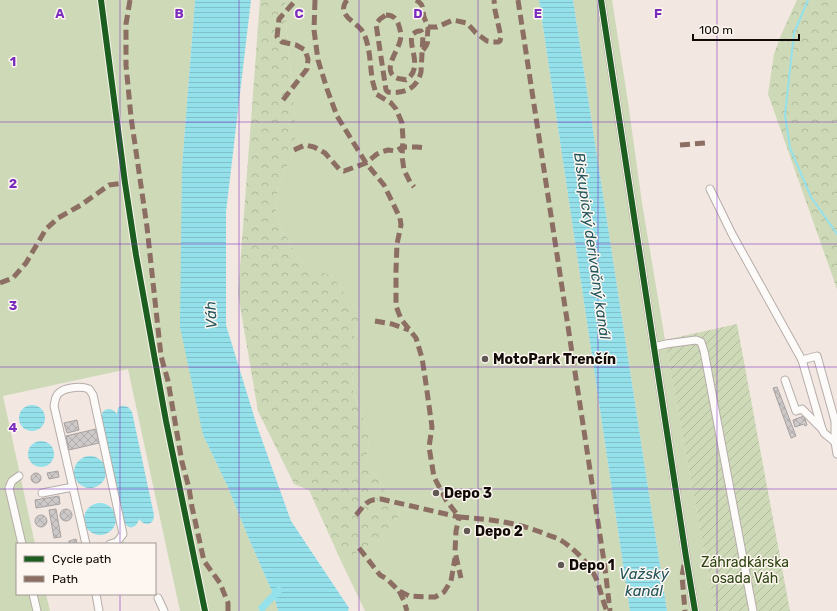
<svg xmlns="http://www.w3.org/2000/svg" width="837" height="611" font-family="Rubik,sans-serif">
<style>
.grass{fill:#cdd9b7}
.forest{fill:url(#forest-crowns)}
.garden{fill:url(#garden-furrows)}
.water{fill:url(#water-rules)}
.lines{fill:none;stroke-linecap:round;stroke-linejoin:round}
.stream{stroke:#94e1ec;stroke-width:2}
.canal{stroke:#94e1ec;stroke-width:7}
.building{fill:url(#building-cross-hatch);stroke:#a7a2a2}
.minor-casing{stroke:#b6ada8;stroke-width:9}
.minor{stroke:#fdfbfa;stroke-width:7}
.quiet{stroke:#8d6e63;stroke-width:5;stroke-dasharray:10 5;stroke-linecap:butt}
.cycleway-casing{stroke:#fef6f0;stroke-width:8}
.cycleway{stroke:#1b5e20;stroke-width:6}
.grid{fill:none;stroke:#7b2cbf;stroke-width:1;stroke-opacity:0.55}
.poi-dot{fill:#605853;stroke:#fef6f0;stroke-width:1.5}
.labels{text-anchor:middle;stroke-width:3;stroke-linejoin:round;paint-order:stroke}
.poi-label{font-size:14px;font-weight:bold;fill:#110b07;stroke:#fef6f0;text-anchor:start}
.park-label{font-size:14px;fill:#2d4511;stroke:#fef6f0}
.water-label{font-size:15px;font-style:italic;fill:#24565d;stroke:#fef6f0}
.grid-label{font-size:13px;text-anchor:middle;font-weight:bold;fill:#7b2cbf;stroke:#fef6f0;stroke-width:3;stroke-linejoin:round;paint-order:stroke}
</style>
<defs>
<pattern id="forest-crowns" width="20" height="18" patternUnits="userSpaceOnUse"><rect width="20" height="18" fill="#cdd9b7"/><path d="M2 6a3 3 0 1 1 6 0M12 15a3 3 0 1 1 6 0" fill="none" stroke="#afb99c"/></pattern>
<pattern id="garden-furrows" width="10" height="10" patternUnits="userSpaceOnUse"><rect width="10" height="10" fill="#cdd9b7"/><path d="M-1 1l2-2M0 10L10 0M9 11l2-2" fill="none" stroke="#afb99c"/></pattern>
<pattern id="water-rules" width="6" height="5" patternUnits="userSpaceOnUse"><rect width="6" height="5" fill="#94e1ec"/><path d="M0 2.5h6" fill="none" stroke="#7fc0c9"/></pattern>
<pattern id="building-cross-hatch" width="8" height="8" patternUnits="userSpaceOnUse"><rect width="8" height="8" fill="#cec9c9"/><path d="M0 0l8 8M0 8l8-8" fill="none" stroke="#b0abab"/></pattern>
</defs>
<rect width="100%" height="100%" fill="#f2e7e1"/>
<g class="grass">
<path d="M0 0H195L182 167 203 435 227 485 249 539 274 596 278 611H180L128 369 3 396 35 544H17V594H46L50 611H0Z"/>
<path d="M286 0H539L630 611H365L341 561 378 541 400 514 366 459 370 438 353 391 352 348 360 315 333 277 299 260 276 217 278 184 295 151V119L285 11Z"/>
<path d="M573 0H612L628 102 642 203 665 340 715 611H667Z"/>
</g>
<g class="forest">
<path d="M260 0H286L285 11 295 119V151L278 184 276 217 299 260 333 277 360 315 352 348 353 391 370 438 366 459 400 514 378 541 341 561 309 490 294 484 258 411 238 294Z"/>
<path d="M797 0H837V289L768 94 774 54 781 35Z"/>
</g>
<path class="garden" d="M737 324 790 611H715L665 340Z"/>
<g class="water">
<path d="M195 0H251L226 212V325L257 426 291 521 349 608 348 611H278L274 596 249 539 227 485 203 435 180 327 182 167Z"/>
<path d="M539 0H573L667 611H630Z"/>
<circle cx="32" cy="418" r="13"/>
<path d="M121 406C126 405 129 407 132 412L154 515C154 525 145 527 139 519 137 528 128 531 124 521L101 418C102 408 111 406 117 414L118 408Z"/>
<circle cx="41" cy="454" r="13"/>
<circle cx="90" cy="472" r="16"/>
<circle cx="100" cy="519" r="16"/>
</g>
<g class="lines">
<path class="stream" d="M808 0 794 33 785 115 790 148 811 197 837 234"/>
<path class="canal" d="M262 608 279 590"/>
</g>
<g class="building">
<path d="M777 387 796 436 791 438 773 388Z"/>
<path d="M804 416 807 425 805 426 804 424 795 427 793 420Z"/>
<path d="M77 420 79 430 67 433 64 423Z"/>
<path d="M96 429 99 443 69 450 66 436Z"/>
<path d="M58 471 59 477 49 479 47 473Z"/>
<circle cx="36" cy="478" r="5"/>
<path d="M59 496 60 504 36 508 35 500Z"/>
<circle cx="66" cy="515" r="6"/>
<path d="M56 509 61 537 54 538 49 510Z"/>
<circle cx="41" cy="521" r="6"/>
<path d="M76 539 77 544H69V541Z"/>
</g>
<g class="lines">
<defs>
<g id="minor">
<path d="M601 0 686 557 695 611"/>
<path d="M710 189 732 234 802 360 822 429 824 433 835 442"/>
<path d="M654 347 666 344 696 340 701 342 704 351 753 611"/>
<path d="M802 360 817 356 835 421V442L837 454"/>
<path d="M785 380 796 411 802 409 822 429"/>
<path d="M19 476 12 481 9 488 22 544"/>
<path d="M42 493 73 487"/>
<path d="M86 544 54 406C55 402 55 397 58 394 64 387 81 386 89 389L93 395 123 534 117 542 110 544"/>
<path d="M33 594 37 611"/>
<path d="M96 594 99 611"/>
<path d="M158 598 164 611"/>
</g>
</defs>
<use href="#minor" class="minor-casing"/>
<use href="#minor" class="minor"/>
<g class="quiet">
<path d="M130 0 126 24V65L131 117 147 227 161 356 168 381 182 462 189 488 192 507 204 561 220 583 228 603V611"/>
<path d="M315 0 314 30 318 60 327 89 337 116 366 163 384 185 400 218 401 225 397 244 396 270V306L401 319 416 338 422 358 425 377 432 427 429 447 434 477 446 500 459 517C490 519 520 523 548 535 553 537 558 538 562 541 573 548 585 560 592 571 600 583 601 598 607 611"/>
<path d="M347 0C335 15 357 22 363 32 370 45 370 64 372 78 373 84 375 89 376 94L391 103 396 109 402 123 403 139 402 156 404 170 410 182 414 187"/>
<path d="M416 0C425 5 422 9 424 17 425 20 427 24 428 27H437L453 20 467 23 476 33 487 41 493 42H498L500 41 501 37 495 10 494 0"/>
<path d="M518 0 605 568 610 611"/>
<path d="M386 15C392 15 395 17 398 23 400 29 402 35 400 41 398 51 381 71 397 78 399 79 403 79 406 80 425 68 406 43 413 34 414 33 418 31 419 31H421L423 35 421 72C417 89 404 94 388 92L386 90 376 24 380 19Z"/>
<path d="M423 50C431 41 426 39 428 29"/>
<path d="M283 100 307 69 308 59 305 50 296 45 282 42 277 37 279 19 296 0"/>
<path d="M680 145 706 143"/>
<path d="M294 150 305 145 314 147 325 153 339 169 344 171 366 163 377 154 381 152 388 150 396 151 403 147H417L426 148"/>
<path d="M0 283 13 278 26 263 46 229 58 218 81 205 109 185 125 183"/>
<path d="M375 321 392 324 409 330"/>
<path d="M356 515C365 505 366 499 381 499L459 517 456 531 455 552 461 578"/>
<path d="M359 548 380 575 387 579 399 591 409 596 429 597H435L444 592 451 581 455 558"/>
<path d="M684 565 682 576 685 611"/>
<path d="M399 591 404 601 407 611"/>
</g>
<defs>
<g id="cycleway">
<path d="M101 0 125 183 136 255 166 421 205 611"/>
<path d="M601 0 686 557 695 611"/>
</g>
</defs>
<use href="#cycleway" class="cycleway-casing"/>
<use href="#cycleway" class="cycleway"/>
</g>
<path class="grid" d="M120 0V544M239 0V611M359 0V611M478 0V611M598 0V611M717 0V611M0 122H837M0 244H837M0 367H837M0 489H837M120 594V611"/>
<g class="poi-dot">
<circle cx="485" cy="359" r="4"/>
<circle cx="436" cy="493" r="4"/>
<circle cx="467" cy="531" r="4"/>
<circle cx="561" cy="565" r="4"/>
</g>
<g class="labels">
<g class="poi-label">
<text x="493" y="364">MotoPark Trenčín</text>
<text x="444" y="498">Depo 3</text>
<text x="475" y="536">Depo 2</text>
<text x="569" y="570">Depo 1</text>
</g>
<g class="park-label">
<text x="745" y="567">Záhradkárska<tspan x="745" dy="16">osada Váh</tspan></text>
</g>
<g class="water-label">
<text transform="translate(592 246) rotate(82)" y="5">Biskupický derivačný kanál</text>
<text transform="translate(211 315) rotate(-93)" y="5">Váh</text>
<text x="644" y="579">Važský<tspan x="644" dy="17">kanál</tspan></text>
</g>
</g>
<g class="grid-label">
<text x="60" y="18">A</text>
<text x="179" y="18">B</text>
<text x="299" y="18">C</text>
<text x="418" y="18">D</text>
<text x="538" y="18">E</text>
<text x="658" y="18">F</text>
<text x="13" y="66">1</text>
<text x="13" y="188">2</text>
<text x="13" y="310">3</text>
<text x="13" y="432">4</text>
</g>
<rect x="16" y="543" width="140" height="52" fill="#fef6f0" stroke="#9f9893"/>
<rect x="24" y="556" width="20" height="6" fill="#1b5e20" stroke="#9f9893"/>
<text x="52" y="563" font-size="12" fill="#110b07">Cycle path</text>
<rect x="24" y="576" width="20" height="6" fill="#8d6e63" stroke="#9f9893"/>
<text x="52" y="583" font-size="12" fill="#110b07">Path</text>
<path d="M693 34v6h106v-6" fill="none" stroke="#110b07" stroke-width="2"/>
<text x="699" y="34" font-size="12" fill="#110b07" stroke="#fef6f0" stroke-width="3" paint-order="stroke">100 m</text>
</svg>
